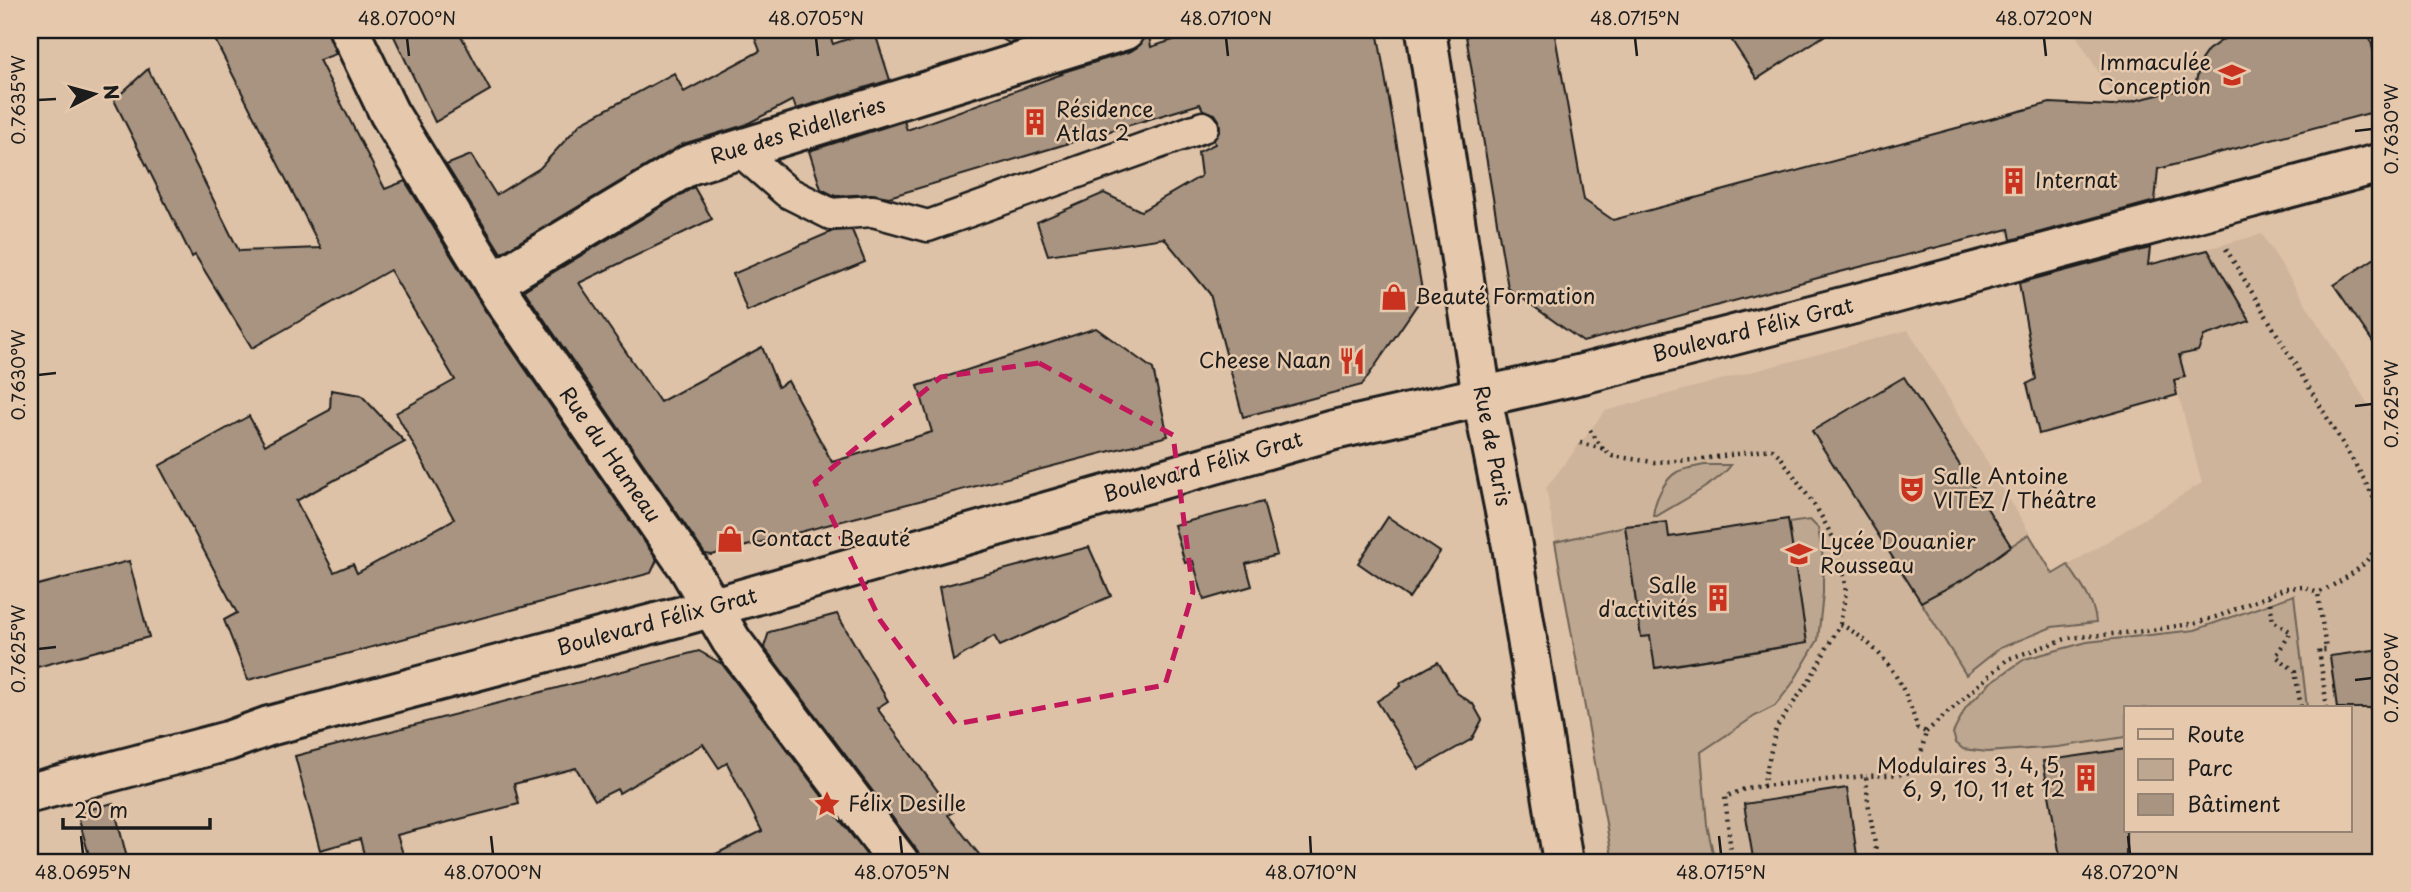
<svg xmlns="http://www.w3.org/2000/svg" width="2411" height="892" font-family="'Playpen Sans',sans-serif">
<style>
.built{fill:#ceb49b;fill-rule:evenodd}
.green{fill:#bea790;stroke:#6d6256;stroke-width:2}
.building{fill:#a89480;stroke:#1c1c1c;stroke-width:2}
.lines{fill:none;stroke-linecap:round;stroke-linejoin:round}
.service-casing{stroke:#1c1c1c;stroke-width:35}
.pedestrian-casing{stroke:#1c1c1c;stroke-width:44}
.minor-casing{stroke:#1c1c1c;stroke-width:44}
.secondary-casing{stroke:#1c1c1c;stroke-width:44}
.path{stroke:#1c1c1c;stroke-width:4.5;stroke-dasharray:2 5;stroke-linecap:butt}
.service{stroke:#e6c9ad;stroke-width:30}
.pedestrian{stroke:#e6c9ad;stroke-width:38}
.minor{stroke:#e6c9ad;stroke-width:38}
.secondary{stroke:#e6c9ad;stroke-width:38}
.marked{fill:none;stroke:#c2185b;stroke-width:5;stroke-dasharray:14 9;stroke-linejoin:round}
.ticks{fill:none;stroke:#1c1c1c;stroke-width:2.5}
.labels{text-anchor:middle;stroke-width:5;stroke-linejoin:round;paint-order:stroke}
.poi-label{font-size:21px;fill:#1c1c1c;stroke:#e6c9ad;text-anchor:start}
.street-label{font-size:21px;fill:#1c1c1c;stroke:#e6c9ad}
.neatline{fill:none;stroke:#1c1c1c;stroke-width:2.5}
.ticks-label{font-size:18px;text-anchor:middle;fill:#1c1c1c}
</style>
<rect width="100%" height="100%" fill="#dec2a7"/>
<filter id="ink" filterUnits="userSpaceOnUse"><feTurbulence type="fractalNoise" baseFrequency=".0143" numOctaves="2"/><feDisplacementMap in="SourceGraphic" scale="14" xChannelSelector="R" yChannelSelector="G"/><feConvolveMatrix kernelMatrix="1 2 1 2 8 2 1 2 1" color-interpolation-filters="sRGB"/></filter>
<g filter="url(#ink)">
<g class="built">
<path d="M2073 30H2336L2381 105V110L2158 169Z"/>
<path d="M2262 234 2381 425V862H1613L1546 488 1605 411 1908 330 2054 574 2202 483 2144 266ZM2126 708H2350V831H2126Z"/>
</g>
<g class="green">
<path d="M1704 465H1731C1720 482 1676 504 1657 516H1653C1654 502 1664 479 1677 472 1685 468 1696 467 1704 465Z"/>
<path d="M1810 520 1818 528 1823 558V593L1818 640 1792 684 1775 706 1755 716 1701 752 1707 825 1715 862H1613L1555 542 1625 526 1641 637 1650 636 1656 668 1807 643 1788 523Z"/>
<path d="M2029 534 2053 574 2068 565C2080 584 2094 600 2096 622L2052 627 2000 648 1966 675 1921 602 1964 578Z"/>
<path d="M2294 595 2307 708H2126V737L2058 747 1987 752 1963 749 1956 743 1953 733 1966 707 1990 683 2025 659 2087 642 2195 630Z"/>
</g>
<g class="building">
<path d="M210 30H327L336 54 319 60 385 189 405 181 484 309 657 560 651 573 248 680 224 620 237 613 159 466 249 416 265 445 330 410 331 390 361 395 405 442 296 501 334 572 353 564 357 573 454 519 396 413 455 380 390 270 252 348 195 255 192 257 114 100 148 69 239 251 321 248Z"/>
<path d="M391 30H458L490 90 435 122Z"/>
<path d="M752 30H828L833 44 874 30 890 80 796 109 793 100 745 125 683 144 501 253 446 165 471 155 496 195 540 168 581 123 674 73 684 92 760 51Z"/>
<path d="M987 30H1052L1009 43Z"/>
<path d="M1146 30H1148L1151 47 1205 30H1377L1423 296 1362 385 1243 417 1210 294 1164 238 1048 255 1037 222 1104 193 1141 211 1201 176 1198 152 1215 144 1214 140 1220 129 1219 120 1215 114 1203 110 1200 104 889 197 872 194 835 196 821 189 809 151 904 121 907 130 1062 74 1060 73 1131 51 1141 44Z"/>
<path d="M1465 30H1554L1584 200 1613 220 2050 103 2113 106 2195 86 2201 60 2208 50 2228 36 2281 33 2279 30H2368L2375 57 2381 56V110L2158 169 2155 201 2011 240 2009 229 1840 272 1583 342 1508 288Z"/>
<path d="M1725 30H1833L1757 79Z"/>
<path d="M694 187 712 219 579 283 660 402 762 347 778 387 788 381 832 462 932 432 918 386 1096 328 1153 369 1168 436 712 555 705 554 524 290Z"/>
<path d="M852 230 865 262 747 311 733 274 833 231Z"/>
<path d="M2150 248 2148 265 2208 250 2250 321 2204 336 2198 351 2179 355 2185 377 2174 380 2177 395 2039 434 2027 384 2036 379 2019 283Z"/>
<path d="M2381 254V354L2334 285Z"/>
<path d="M1904 377 2011 546 1970 576 1921 602 1812 431Z"/>
<path d="M1263 502 1277 555 1246 564 1252 586 1204 600 1193 561 1185 563 1174 525Z"/>
<path d="M1388 517 1440 552 1409 598 1358 563Z"/>
<path d="M1788 519 1807 643 1655 668 1650 636 1641 637 1625 526 1667 522 1669 537Z"/>
<path d="M1089 547 1111 596 1000 646 994 636 953 661 939 587Z"/>
<path d="M129 561 149 637 30 669V587Z"/>
<path d="M837 614 888 701 877 708 953 812 948 815 985 862H926L764 647 769 632Z"/>
<path d="M2381 649V708H2337L2330 656Z"/>
<path d="M699 651 722 664 868 857 854 862H700L762 831 727 763 719 768 703 744 619 793 617 789 595 800 576 768 514 784 519 804 397 835 403 854 366 862 360 839 320 850 295 756Z"/>
<path d="M1438 662 1457 693 1473 704 1482 720 1472 739 1419 769 1377 701 1401 686 1400 683Z"/>
<path d="M2126 749V862H2061L2043 761Z"/>
<path d="M1847 788 1858 862H1758L1757 859 1753 858 1744 804Z"/>
<path d="M113 803 128 862H91L77 813Z"/>
</g>
<g class="lines">
<defs>
<path id="service" d="M739 150 787 192 831 214 873 211 928 226 1203 127"/>
<path id="pedestrian" d="M493 283 689 165"/>
<g id="minor">
<path d="M349 30 389 113 502 297 688 567 731 640 899 862"/>
<path d="M689 165 1125 30"/>
</g>
<g id="secondary">
<path d="M1426 30 1482 397 1512 546 1563 862"/>
<path d="M30 793 228 741 269 726 682 616 1334 430 1582 374 1893 294 2381 163"/>
</g>
</defs>
<use href="#service" class="service-casing"/>
<use href="#pedestrian" class="pedestrian-casing"/>
<use href="#minor" class="minor-casing"/>
<use href="#secondary" class="secondary-casing"/>
<g class="path">
<path d="M2226 249 2364 479 2381 512"/>
<path d="M1590 430 1603 449"/>
<path d="M1580 443 1603 449 1612 456 1654 462 1696 460 1772 449 1780 456 1819 512 1840 551 1846 592 1840 624 1809 681 1776 728 1763 786 1747 788 1725 797 1732 862"/>
<path d="M2269 596 2273 621 2291 632 2276 656 2295 671 2301 708"/>
<path d="M1840 624C1883 647 1905 682 1917 728L1926 732 1920 758 1906 774 1866 776"/>
<path d="M2327 708 2319 650H2326L2318 593C2340 582 2366 569 2377 545 2380 538 2380 530 2381 523"/>
<path d="M1926 732 2008 659 2068 638 2146 631 2196 623 2219 616 2286 588 2303 587 2318 593"/>
<path d="M1763 786 1866 776 1868 802 1878 862"/>
</g>
<use href="#service" class="service"/>
<use href="#pedestrian" class="pedestrian"/>
<use href="#minor" class="minor"/>
<use href="#secondary" class="secondary"/>
</g>
</g>
<path class="marked" d="M1039 363 1173 435 1193 592 1165 685 956 724 880 620 815 482 941 377Z"/>
<path class="ticks" d="M407 38 409 56M816 38 818 56M1226 38 1228 56M1635 38 1637 56M2044 38 2046 56M38 100 56 99M2355 131 2372 129M38 375 56 373M2355 406 2372 404M38 649 56 647M2355 680 2372 678M81 836 83 854M491 836 493 854M900 836 902 854M1310 836 1311 854M1719 836 1721 854M2128 836 2130 854"/>
<defs>
<symbol id="school-bare" viewBox="-9 -9 18 18"><path d="M0-5L7-2L0 1L-7-2ZM-4 1L0 2.5L4 1V4Q0 6-4 4Z" fill="#c8321e" stroke="#e6c9ad" stroke-width="2.5" paint-order="stroke"/></symbol>
<symbol id="building-bare" viewBox="-9 -9 18 18"><path d="M-4-6H4V6H1V3H-1V6H-4ZM-2.5-4.3h1.7v1.8h-1.7ZM.8-4.3h1.7v1.8H.8ZM-2.5-1h1.7V.8h-1.7ZM.8-1h1.7V.8H.8Z" fill="#c8321e" stroke="#e6c9ad" stroke-width="2.5" paint-order="stroke"/></symbol>
<symbol id="shop-bare" viewBox="-9 -9 18 18"><path d="M-5-2.5h2.3a2.7 3.5 0 0 1 5.4 0H5L5.5 6h-11ZM-1.5-2.5h3a1.5 2.3 0 0 0-3 0Z" fill="#c8321e" stroke="#e6c9ad" stroke-width="2.5" paint-order="stroke"/></symbol>
<symbol id="restaurant-bare" viewBox="-9 -9 18 18"><path d="M-5-6h1v4h1v-4h1v4h1v-4h1v5L-1.5 .5V6h-2V.5L-5-1ZM5-6V6H3V1.5H1.5Q1.5-4 5-6Z" fill="#c8321e" stroke="#e6c9ad" stroke-width="2.5" paint-order="stroke"/></symbol>
<symbol id="theatre-bare" viewBox="-9 -9 18 18"><path d="M-5-5.5Q0-4 5-5.5V0Q5 5 0 6Q-5 5-5 0ZM-3.3-2.5H-1v1.5H-3.3ZM1-2.5H3.3v1.5H1ZM-2.8 1Q0 5.5 2.8 1Z" fill="#c8321e" stroke="#e6c9ad" stroke-width="2.5" paint-order="stroke"/></symbol>
<symbol id="sight-bare" viewBox="-9 -9 18 18"><path d="M0-6L1.8-2.2L6-1.7L2.9 1.2L3.7 5.4L0 3.3L-3.7 5.4L-2.9 1.2L-6-1.7L-1.8-2.2Z" fill="#c8321e" stroke="#e6c9ad" stroke-width="2.5" paint-order="stroke"/></symbol>
</defs>
<g fill-rule="evenodd">
<use href="#school-bare" x="2213" y="56" width="38" height="38"/>
<use href="#building-bare" x="1016" y="103" width="38" height="38"/>
<use href="#building-bare" x="1995" y="162" width="38" height="38"/>
<use href="#shop-bare" x="1375" y="278" width="38" height="38"/>
<use href="#restaurant-bare" x="1333" y="342" width="38" height="38"/>
<use href="#theatre-bare" x="1893" y="470" width="38" height="38"/>
<use href="#shop-bare" x="711" y="520" width="38" height="38"/>
<use href="#school-bare" x="1780" y="535" width="38" height="38"/>
<use href="#building-bare" x="1699" y="579" width="38" height="38"/>
<use href="#building-bare" x="2067" y="759" width="38" height="38"/>
<use href="#sight-bare" x="808" y="785" width="38" height="38"/>
</g>
<g class="labels">
<g class="poi-label">
<text x="2211" y="70" text-anchor="end">Immaculée<tspan x="2211" dy="24">Conception</tspan></text>
<text x="1056" y="117">Résidence<tspan x="1056" dy="24">Atlas 2</tspan></text>
<text x="2035" y="188">Internat</text>
<text x="1415" y="304">Beauté Formation</text>
<text x="1331" y="368" text-anchor="end">Cheese Naan</text>
<text x="1933" y="484">Salle Antoine<tspan x="1933" dy="24">VITEZ / Théâtre</tspan></text>
<text x="751" y="546">Contact Beauté</text>
<text x="1820" y="549">Lycée Douanier<tspan x="1820" dy="24">Rousseau</tspan></text>
<text x="1697" y="593" text-anchor="end">Salle<tspan x="1697" dy="24">d'activités</tspan></text>
<text x="2065" y="773" text-anchor="end">Modulaires 3, 4, 5,<tspan x="2065" dy="24">6, 9, 10, 11 et 12</tspan></text>
<text x="848" y="811">Félix Desille</text>
</g>
<g class="street-label">
<text transform="translate(798 131) rotate(-17)" y="7">Rue des Ridelleries</text>
<text transform="translate(1753 330) rotate(-14)" y="7">Boulevard Félix Grat</text>
<text transform="translate(1492 446) rotate(79)" y="7">Rue de Paris</text>
<text transform="translate(610 455) rotate(55)" y="7">Rue du Hameau</text>
<text transform="translate(1203 467) rotate(-16)" y="7">Boulevard Félix Grat</text>
<text transform="translate(657 622) rotate(-15)" y="7">Boulevard Félix Grat</text>
</g>
</g>
<rect width="2411" height="892" fill="none" stroke="#e6c9ad" stroke-width="77"/>
<rect x="2124" y="706" width="228" height="126" fill="#e6c9ad" stroke="#958473" stroke-width="2"/>
<rect x="2138" y="729" width="35" height="10" fill="#e6c9ad" stroke="#958473" stroke-width="2"/>
<text x="2187" y="742" font-size="21" fill="#1c1c1c">Route</text>
<rect x="2138" y="759" width="35" height="21" fill="#bea790" stroke="#958473" stroke-width="2"/>
<text x="2187" y="776" font-size="21" fill="#1c1c1c">Parc</text>
<rect x="2138" y="794" width="35" height="21" fill="#a89480" stroke="#958473" stroke-width="2"/>
<text x="2187" y="812" font-size="21" fill="#1c1c1c">Bâtiment</text>
<g transform="translate(94 94) rotate(84)" stroke="#e6c9ad" stroke-width="5" paint-order="stroke">
<path d="M0-5L12 26L0 18L-12 26Z" fill="#1c1c1c"/>
<text y="-10" font-size="19" font-weight="bold" text-anchor="middle" fill="#1c1c1c">N</text>
</g>
<path d="M63 818v10h147v-10" fill="none" stroke="#1c1c1c" stroke-width="3.5"/>
<text x="74" y="818" font-size="21" fill="#1c1c1c" stroke="#e6c9ad" stroke-width="5" paint-order="stroke">20 m</text>
<rect x="38" y="38" width="2334" height="816" class="neatline"/>
<g class="ticks-label">
<text x="407" y="25">48.0700°N</text>
<text x="816" y="25">48.0705°N</text>
<text x="1226" y="25">48.0710°N</text>
<text x="1635" y="25">48.0715°N</text>
<text x="2044" y="25">48.0720°N</text>
<text transform="translate(19 100) rotate(-90)" y="6">0.7635°W</text>
<text transform="translate(2392 129) rotate(-90)" y="6">0.7630°W</text>
<text transform="translate(19 375) rotate(-90)" y="6">0.7630°W</text>
<text transform="translate(2392 404) rotate(-90)" y="6">0.7625°W</text>
<text transform="translate(19 649) rotate(-90)" y="6">0.7625°W</text>
<text transform="translate(2392 678) rotate(-90)" y="6">0.7620°W</text>
<text x="83" y="879">48.0695°N</text>
<text x="493" y="879">48.0700°N</text>
<text x="902" y="879">48.0705°N</text>
<text x="1311" y="879">48.0710°N</text>
<text x="1721" y="879">48.0715°N</text>
<text x="2130" y="879">48.0720°N</text>
</g>
</svg>
